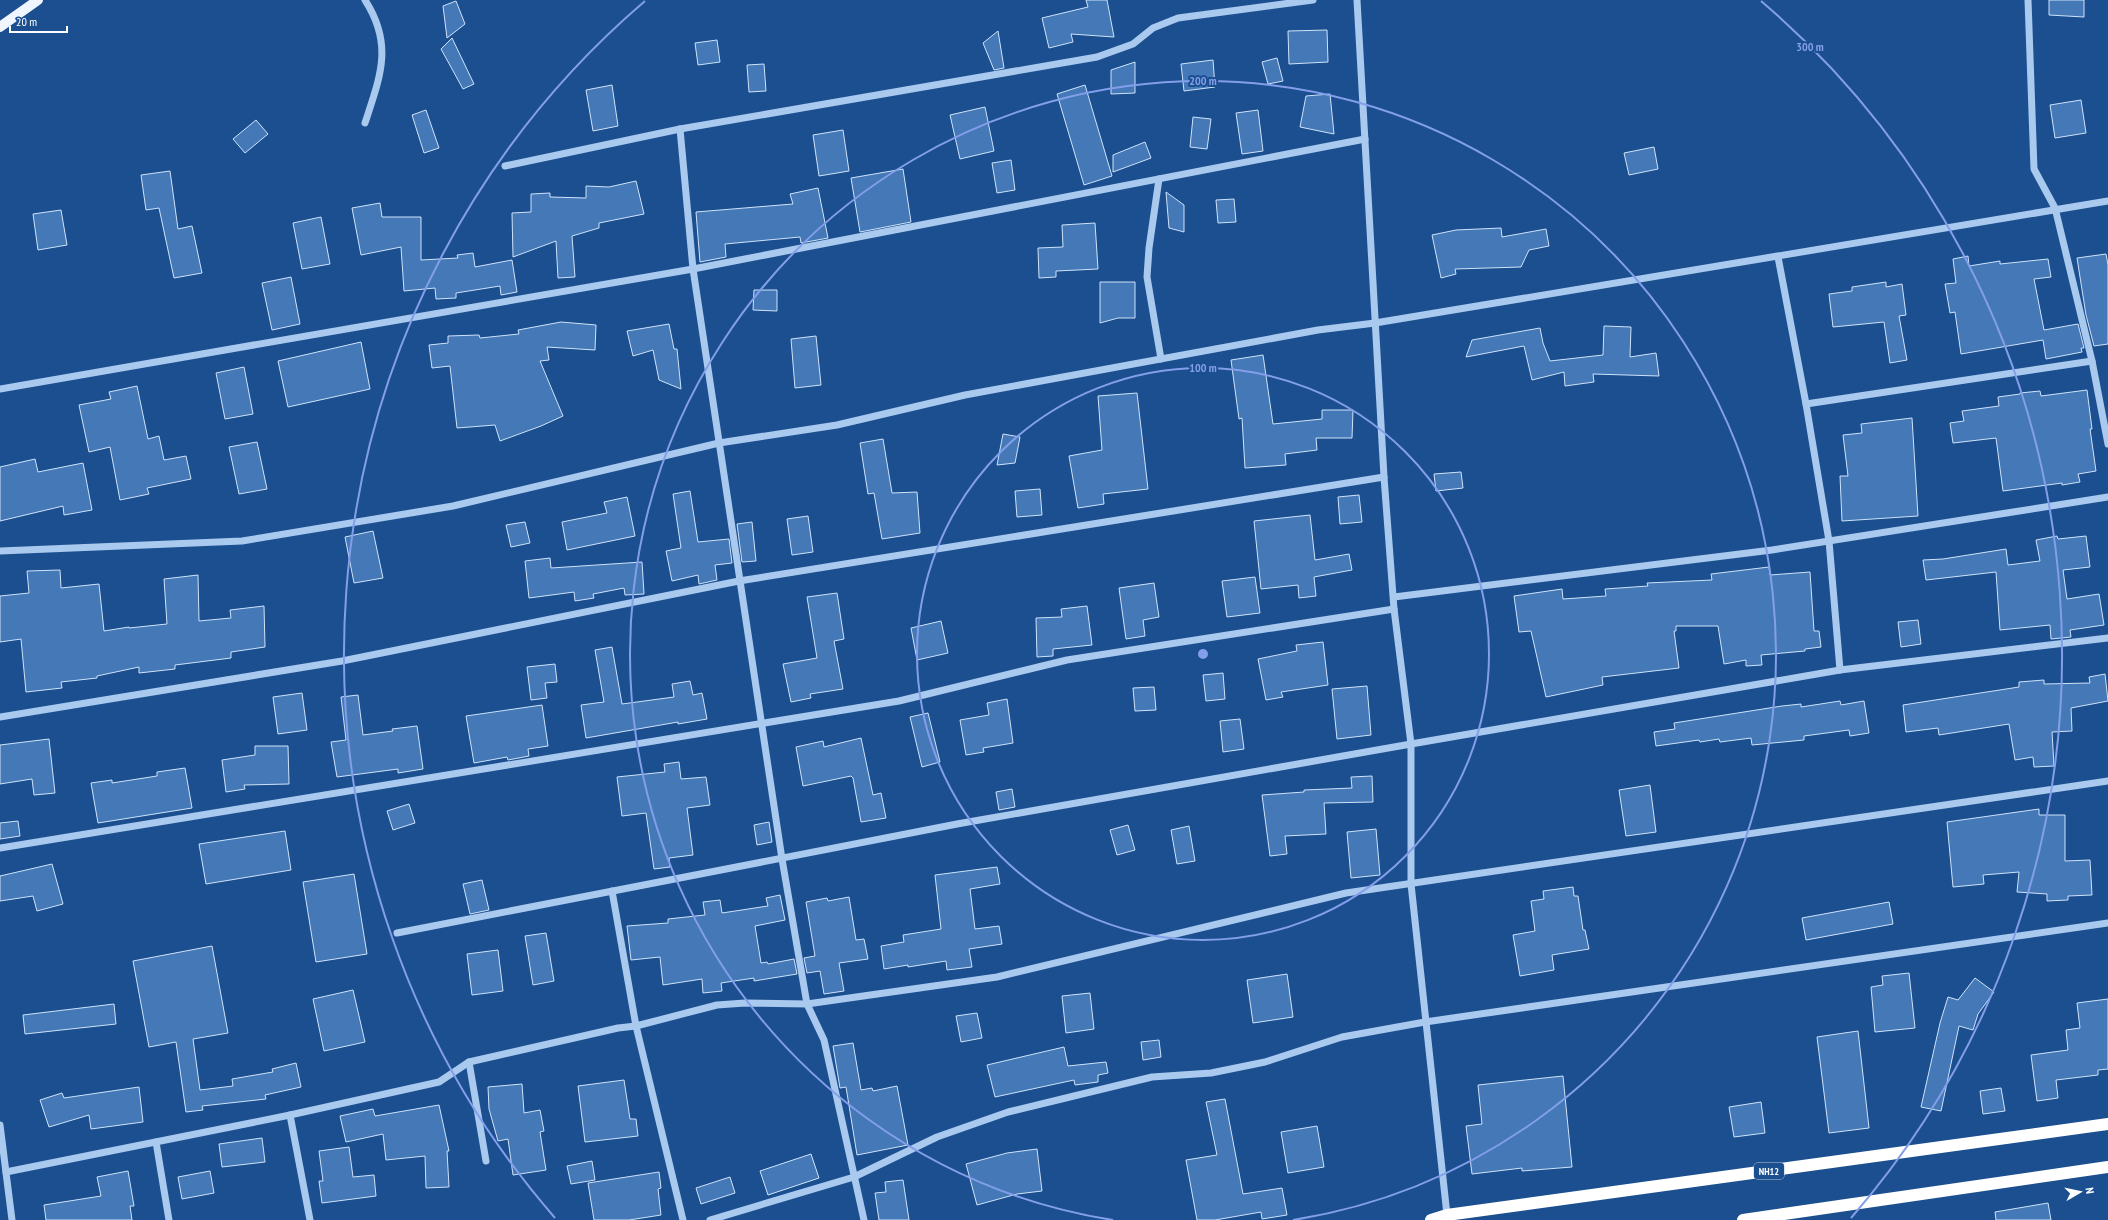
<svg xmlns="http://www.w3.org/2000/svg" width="2108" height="1220" font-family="'PT Sans Narrow',sans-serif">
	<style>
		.building { fill: #4478b7; stroke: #cfe3fa }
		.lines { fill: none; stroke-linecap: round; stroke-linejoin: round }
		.minor { stroke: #a9c9ee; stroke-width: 7 }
		.major { stroke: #f0f6ff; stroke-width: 10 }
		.highway { stroke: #fff; stroke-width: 12 }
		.ring { fill: none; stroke: #839eea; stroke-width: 2 }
		.labels { text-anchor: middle; stroke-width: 4; stroke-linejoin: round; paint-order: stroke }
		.shield { fill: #1b4f8f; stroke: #bbcadd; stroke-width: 1 }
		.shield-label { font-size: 10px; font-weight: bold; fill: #fff }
		.centre { fill: #839eea; stroke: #1b4f8f; stroke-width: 2 }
		.ring-label { font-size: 12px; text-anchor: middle; font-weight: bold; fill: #839eea; stroke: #1b4f8f; stroke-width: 4; stroke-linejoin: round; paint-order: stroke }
	</style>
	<rect width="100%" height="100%" fill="#1b4f8f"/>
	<g class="building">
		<polygon points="1086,0 1107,0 1114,37 1071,34 1073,42 1049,48 1042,18 1088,7"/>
		<polygon points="2049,0 2084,0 2084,17 2049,15"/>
		<polygon points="456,1 465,24 447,38 443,6"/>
		<polygon points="1327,30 1328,62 1289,64 1288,31"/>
		<polygon points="998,31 1004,68 994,70 983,43"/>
		<polygon points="452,38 474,84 463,89 441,49"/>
		<polygon points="717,40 720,62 698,65 695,43"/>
		<polygon points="1277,58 1283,81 1268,84 1262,62"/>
		<polygon points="1213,60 1215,87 1184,91 1181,64"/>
		<polygon points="1135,62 1135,93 1111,94 1111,70"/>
		<polygon points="764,64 766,91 749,92 747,65"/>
		<polygon points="612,85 618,126 593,131 586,90"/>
		<polygon points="1085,85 1112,176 1084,185 1057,94"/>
		<polygon points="1330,94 1334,134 1300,127 1306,96"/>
		<polygon points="2081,100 2086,133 2055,138 2050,105"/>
		<polygon points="985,107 994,151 960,159 950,115"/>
		<polygon points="426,110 439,148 424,153 412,115"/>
		<polygon points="1258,110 1263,151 1242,154 1236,113"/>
		<polygon points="1193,117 1211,119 1207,149 1190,147"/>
		<polygon points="256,120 268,134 245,153 233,139"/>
		<polygon points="843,130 849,171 819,176 813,135"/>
		<polygon points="1145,142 1151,158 1113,172 1113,155"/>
		<polygon points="1654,147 1658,169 1629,175 1624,153"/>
		<polygon points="1011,160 1015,190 997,193 992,163"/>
		<polygon points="903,169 911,222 860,232 851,178"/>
		<polygon points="170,171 178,229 192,226 202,273 174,278 159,208 146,210 141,175"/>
		<polygon points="636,181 644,214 599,223 599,228 572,236 575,277 558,278 556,241 513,257 512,213 531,212 531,194 550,193 550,197 586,198 586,186 609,187"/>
		<polygon points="818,188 828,238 801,243 800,237 725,244 726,257 700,262 696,212 793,204 790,194"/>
		<polygon points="1166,192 1184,205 1184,232 1169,228"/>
		<polygon points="1234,199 1236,222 1218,223 1216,200"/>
		<polygon points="380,203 382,217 421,217 421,260 458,258 457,255 473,253 475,267 512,260 517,292 501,295 500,286 456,293 456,298 436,299 435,288 404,291 401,247 361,255 352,208"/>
		<polygon points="61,210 67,245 38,250 33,214"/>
		<polygon points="321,217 330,264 302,269 293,223"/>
		<polygon points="1095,223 1098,269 1056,271 1056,277 1039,278 1038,248 1063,247 1062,225"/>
		<polygon points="1501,228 1502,237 1546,229 1549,246 1529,250 1521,267 1455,269 1456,274 1441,278 1432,235 1456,230"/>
		<polygon points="2106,254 2108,265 2108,344 2094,346 2086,315 2077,258"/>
		<polygon points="1968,256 1969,266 2000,261 2000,264 2048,259 2051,277 2034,279 2044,330 2078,324 2084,348 2081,348 2082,352 2046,359 2043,340 1961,354 1955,312 1950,313 1945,284 1956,283 1953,259"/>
		<polygon points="291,277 300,324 272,330 262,283"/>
		<polygon points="1100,282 1135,282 1135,318 1118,318 1100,323"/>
		<polygon points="1886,282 1886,287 1902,284 1906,315 1899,316 1907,360 1890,363 1884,322 1833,327 1829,294 1852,291 1852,287"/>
		<polygon points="754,290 777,290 777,311 753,310"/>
		<polygon points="561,322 596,325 595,350 547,347 549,360 540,361 563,416 541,426 500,441 495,425 457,428 450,366 432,368 429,345 448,343 448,336 479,335 480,338 519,334 518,330"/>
		<polygon points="669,324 674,349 677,349 681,389 659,380 653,350 633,356 627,331"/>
		<polygon points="1604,326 1631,327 1630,357 1656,353 1659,376 1593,374 1594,382 1565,386 1564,372 1532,380 1524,346 1466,357 1472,340 1540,328 1543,343 1550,361 1603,355"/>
		<polygon points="816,336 821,385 795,388 791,339"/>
		<polygon points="361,342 370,389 288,407 278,361"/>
		<polygon points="1263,355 1273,424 1322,419 1322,410 1353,410 1352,438 1316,438 1317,450 1285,454 1286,465 1245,468 1242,418 1239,419 1231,360"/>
		<polygon points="244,367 253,414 225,419 216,373"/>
		<polygon points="137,386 148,439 159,436 164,460 186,456 191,479 147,488 149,494 120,500 110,447 89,452 79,405 111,399 109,392"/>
		<polygon points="2087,390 2092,429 2090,429 2096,471 2078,474 2080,482 2062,485 2062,483 2003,491 1996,438 1953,443 1950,423 1964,421 1962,411 1999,406 1998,397 2020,394 2020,393 2040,391 2041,396"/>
		<polygon points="1137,393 1148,489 1103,494 1104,504 1078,508 1069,456 1102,450 1098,396"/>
		<polygon points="1912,418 1918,516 1842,521 1840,476 1848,476 1843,435 1862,433 1861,424"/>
		<polygon points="1003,434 1020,437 1015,463 997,465"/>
		<polygon points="883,439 892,493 917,492 920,533 882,539 874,493 868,494 860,443"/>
		<polygon points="257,442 267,489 239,494 229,447"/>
		<polygon points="35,459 38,472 83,463 92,510 64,515 63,506 0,521 0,467"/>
		<polygon points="1461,472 1463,488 1436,491 1434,474"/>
		<polygon points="1040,489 1042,515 1017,517 1015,491"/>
		<polygon points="690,491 698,542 729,539 732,563 715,565 717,580 699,584 698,575 672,581 666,551 681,548 673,494"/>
		<polygon points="1359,495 1362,522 1340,524 1338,497"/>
		<polygon points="627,497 635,536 567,550 562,522 607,513 604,502"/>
		<polygon points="1310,515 1315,560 1349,554 1352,570 1314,577 1316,596 1299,598 1298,585 1261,589 1254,521"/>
		<polygon points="808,516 813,552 792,555 787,519"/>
		<polygon points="525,522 530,543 511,547 506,525"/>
		<polygon points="752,522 756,561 742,562 737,524"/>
		<polygon points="373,531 383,578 354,583 345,537"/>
		<polygon points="2057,536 2058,539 2086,536 2090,567 2063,570 2067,599 2099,594 2104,625 2070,630 2071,637 2051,639 2050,625 2000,630 1996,572 1926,580 1923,560 1943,559 2006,549 2008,565 2040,561 2036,540"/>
		<polygon points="550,558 551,568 642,562 644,594 625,595 624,588 593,594 594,598 575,601 574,592 529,598 525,561"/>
		<polygon points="1769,567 1770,575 1810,572 1814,631 1819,631 1821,647 1805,649 1805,651 1761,655 1762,665 1746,666 1746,660 1724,664 1718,626 1676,626 1676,631 1674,631 1679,668 1602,677 1603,685 1546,697 1531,631 1519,632 1514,596 1562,589 1563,599 1606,596 1605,589 1648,586 1647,583 1712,580 1711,574"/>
		<polygon points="60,570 61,588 99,584 104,631 129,627 129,628 167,624 164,579 198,575 199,621 231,618 230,610 264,606 265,647 231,652 231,658 175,665 175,669 139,673 139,667 97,676 97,678 61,682 62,688 26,692 21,639 0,642 0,596 29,593 27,571"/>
		<polygon points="1255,577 1260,613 1227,617 1222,581"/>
		<polygon points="1154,583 1159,617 1143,620 1145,636 1126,639 1119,588"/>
		<polygon points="837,593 844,639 834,641 843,689 810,694 811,698 791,702 783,664 817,658 807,597"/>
		<polygon points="1087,606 1092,645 1053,649 1053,656 1037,657 1036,618 1062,617 1061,609"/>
		<polygon points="1918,620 1921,644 1901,647 1898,622"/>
		<polygon points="941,621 948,653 917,660 911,628"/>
		<polygon points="1323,642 1328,685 1281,692 1283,697 1266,700 1258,659 1297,651 1296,645"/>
		<polygon points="612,647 622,704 674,697 672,684 690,681 693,695 702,693 707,719 678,724 678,722 586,738 581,705 604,702 595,650"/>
		<polygon points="555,664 557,682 545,683 547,698 531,700 527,667"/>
		<polygon points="1223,673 1225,699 1206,701 1203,675"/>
		<polygon points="2105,674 2108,701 2071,708 2072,731 2052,732 2054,766 2034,767 2033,757 2015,760 2009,724 1939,735 1938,728 1906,732 1903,705 2019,687 2019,682 2044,680 2044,684 2090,683 2089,677"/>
		<polygon points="1367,686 1371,735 1337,739 1332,689"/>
		<polygon points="1154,687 1156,710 1135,711 1133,688"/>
		<polygon points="302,693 307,730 278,734 273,697"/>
		<polygon points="358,695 363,735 393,731 392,729 417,726 423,769 398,773 398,769 337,777 331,742 346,740 341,697"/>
		<polygon points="1007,699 1013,743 983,748 984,752 966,755 960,720 989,715 987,703"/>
		<polygon points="1840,701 1841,705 1864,701 1869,733 1850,736 1849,730 1804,736 1804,740 1752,745 1751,738 1720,742 1719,739 1700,742 1699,740 1656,746 1654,732 1675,729 1674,723 1782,706 1801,704 1801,707"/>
		<polygon points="542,705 548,746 528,749 529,756 508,760 507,757 474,763 466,716"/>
		<polygon points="928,713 940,762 922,767 910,717"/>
		<polygon points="1240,719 1244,749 1223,752 1220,721"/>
		<polygon points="861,738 873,795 881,793 886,818 861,822 853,778 851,776 803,786 796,747 823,741 824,747"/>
		<polygon points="49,739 55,793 34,795 32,779 0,784 0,745"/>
		<polygon points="255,746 288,746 289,784 244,785 245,789 226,792 222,760 255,755"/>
		<polygon points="679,762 681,779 706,777 710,805 687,808 693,855 669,858 670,867 654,869 646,813 622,816 617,777 665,772 664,764"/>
		<polygon points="185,768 192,808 98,823 91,783 112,780 112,783 157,776 157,772"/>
		<polygon points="1372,776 1373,802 1324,803 1326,834 1285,836 1287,854 1270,856 1262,795 1304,792 1304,790 1352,788 1351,777"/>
		<polygon points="1650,785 1656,832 1626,836 1619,790"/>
		<polygon points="1012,789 1015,807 999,810 996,792"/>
		<polygon points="409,804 415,823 393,830 387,811"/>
		<polygon points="2039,809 2039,815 2065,815 2065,861 2090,860 2092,895 2068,896 2068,900 2047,901 2047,894 2017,892 2019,872 1983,875 1984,884 1953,887 1947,822"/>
		<polygon points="18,821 20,836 0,839 0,823"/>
		<polygon points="769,822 772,842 757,845 754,825"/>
		<polygon points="1128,825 1135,850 1117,855 1110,830"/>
		<polygon points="1189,826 1195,861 1177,864 1171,830"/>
		<polygon points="1376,829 1380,875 1351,878 1347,832"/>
		<polygon points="285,831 291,870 206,884 199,844"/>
		<polygon points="52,864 63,904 37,911 33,896 0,901 0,876"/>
		<polygon points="997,867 1000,884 970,889 975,929 999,926 1002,944 969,949 972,967 947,970 946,961 908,967 908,965 884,969 881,946 904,942 903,935 941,929 935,875"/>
		<polygon points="354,874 367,954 316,962 303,882"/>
		<polygon points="482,880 489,910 470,914 463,884"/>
		<polygon points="1573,887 1574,896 1578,896 1583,930 1585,930 1589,949 1552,955 1554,970 1520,976 1513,935 1535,931 1531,901 1544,899 1543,891"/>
		<polygon points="780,895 785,920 755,926 761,963 767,962 768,964 794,959 797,974 754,981 754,978 721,983 722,991 703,993 702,979 663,985 660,957 631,960 627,926 668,923 668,919 705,915 703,902 720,900 722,913 768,906 766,898"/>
		<polygon points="849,897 856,940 864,939 868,959 839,963 844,991 824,994 820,971 807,973 804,958 815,956 806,902 827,898 828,901"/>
		<polygon points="1889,902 1893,924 1806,940 1802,918"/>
		<polygon points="546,933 554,981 533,985 525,936"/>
		<polygon points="212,946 228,1033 193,1039 200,1090 233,1086 232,1079 273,1072 272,1069 296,1063 301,1087 265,1095 266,1099 202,1106 203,1110 186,1112 176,1042 149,1047 133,961"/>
		<polygon points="498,950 503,991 472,995 467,954"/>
		<polygon points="1909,973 1915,1028 1875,1032 1871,987 1883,985 1882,976"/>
		<polygon points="1287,974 1293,1017 1253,1023 1247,980"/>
		<polygon points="1975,978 1994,992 1978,1014 1973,1030 1959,1026 1941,1111 1921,1107 1940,1023 1948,997 1958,1000"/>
		<polygon points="353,990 365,1042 324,1051 313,999"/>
		<polygon points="1090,993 1094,1029 1066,1033 1062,996"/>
		<polygon points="2108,999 2108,1069 2098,1070 2098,1075 2056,1080 2058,1098 2037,1101 2031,1055 2068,1050 2066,1030 2080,1028 2077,1003"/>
		<polygon points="114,1004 116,1024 25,1034 23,1015"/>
		<polygon points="977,1013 982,1038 961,1042 956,1016"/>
		<polygon points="1858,1031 1869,1128 1829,1133 1817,1037"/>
		<polygon points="1159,1040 1161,1057 1143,1060 1141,1042"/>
		<polygon points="853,1043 861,1090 872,1088 873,1091 897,1086 908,1145 857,1155 846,1087 840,1088 833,1046"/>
		<polygon points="1064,1047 1068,1066 1106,1062 1108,1073 1098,1075 1098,1082 1075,1085 1074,1080 995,1097 987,1065"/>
		<polygon points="1563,1076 1572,1167 1522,1171 1522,1168 1472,1174 1466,1126 1482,1124 1478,1085"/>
		<polygon points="624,1080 630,1119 636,1119 638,1136 585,1142 578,1086"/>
		<polygon points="522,1084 524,1113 540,1110 544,1131 540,1132 546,1170 513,1175 508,1139 498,1141 489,1109 488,1087"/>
		<polygon points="139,1087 143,1122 91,1129 89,1115 49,1127 40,1100 62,1093 64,1098"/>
		<polygon points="2001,1088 2005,1111 1983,1114 1980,1091"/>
		<polygon points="1225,1099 1243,1194 1282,1188 1287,1215 1262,1219 1261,1212 1215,1220 1197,1220 1186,1160 1217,1155 1206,1102"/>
		<polygon points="1761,1102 1765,1133 1734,1137 1729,1107"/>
		<polygon points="439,1105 449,1151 447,1151 449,1187 426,1188 425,1156 386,1160 383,1134 346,1142 340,1116 373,1109 375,1116"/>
		<polygon points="1317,1126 1324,1167 1288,1173 1281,1132"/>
		<polygon points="262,1138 265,1162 222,1167 219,1144"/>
		<polygon points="349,1147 353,1177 374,1175 376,1196 322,1203 319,1181 323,1181 319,1151"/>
		<polygon points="1037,1149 1042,1191 1017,1194 977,1205 966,1164 1007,1153"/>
		<polygon points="811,1154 819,1178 768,1195 760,1171"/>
		<polygon points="592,1161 595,1180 571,1184 567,1166"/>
		<polygon points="128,1171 134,1206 130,1206 132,1220 46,1220 44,1205 101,1196 97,1177"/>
		<polygon points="210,1171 214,1193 182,1199 178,1177"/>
		<polygon points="659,1172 661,1188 658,1189 661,1215 629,1220 594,1220 588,1183"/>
		<polygon points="730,1177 735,1193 701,1204 696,1188"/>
		<polygon points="903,1180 909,1220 879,1220 875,1193 886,1192 885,1182"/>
		<polygon points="2048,1203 2051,1220 1996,1220 1995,1212"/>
	</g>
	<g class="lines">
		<g class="minor">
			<path d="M365 0C394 45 380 77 365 123"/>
			<polyline points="1357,0 1384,477 1394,609 1411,744 1411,884 1447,1215"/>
			<polyline points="2028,0 2034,169 2055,208 2092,361 2108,444"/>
			<polyline points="680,129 693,269 782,859 807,1004 824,1040 864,1220"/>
			<polyline points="505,166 680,129 1097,57 1133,44 1153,28 1178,18 1313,0"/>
			<polyline points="1159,179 1149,248 1147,277 1161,359"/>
			<polyline points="1778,257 1806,404 2092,361"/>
			<polyline points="0,389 693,269 1365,139"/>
			<polyline points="1806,404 1829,541 1840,670"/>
			<polyline points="0,551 242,541 453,506 719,443 837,425 965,395 1318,330 1375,323 2108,201"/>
			<polyline points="1394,597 1772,550 2108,497"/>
			<polyline points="0,717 342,661 739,581 1384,477"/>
			<polyline points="0,848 899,701 1067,660 1394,609"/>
			<polyline points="612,891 636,1026 683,1220"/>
			<polyline points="397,933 957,824 1411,744 1840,670 2108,638"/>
			<polyline points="469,1062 486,1161"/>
			<polyline points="290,1115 310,1220"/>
			<polyline points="0,1125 12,1220"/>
			<polyline points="156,1142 169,1220"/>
			<polyline points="6,1172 290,1115 439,1082 469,1062 618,1028 636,1026 717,1005 745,1003 807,1004 997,977 1346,893 2108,781"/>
			<polyline points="710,1220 854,1177 937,1137 1008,1112 1152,1077 1211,1073 1265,1062 1342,1037 1425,1022 2108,923"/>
		</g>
		<polyline class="major" points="0,27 38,0"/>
		<g class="highway">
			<polyline points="1431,1220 1447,1215 2108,1124"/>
			<polyline points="1743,1220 2108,1167"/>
		</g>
	</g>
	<g class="ring">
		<circle cx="1203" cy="654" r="286"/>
		<path d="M1113 1220A573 573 0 1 1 1293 1220"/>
		<path d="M555 1218A859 859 0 0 1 645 1M1761 1A859 859 0 0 1 1851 1218"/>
	</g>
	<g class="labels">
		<rect class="shield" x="1754" y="1163" width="30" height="16" rx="3"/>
		<g class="shield-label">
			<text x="1769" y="1175">NH12</text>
		</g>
	</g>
	<circle cx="1203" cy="654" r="6" class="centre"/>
	<g class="ring-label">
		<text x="1810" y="51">300 m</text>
		<text x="1203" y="85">200 m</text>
		<text x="1203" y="372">100 m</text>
	</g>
	<g transform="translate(2080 1192) rotate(81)" stroke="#1b4f8f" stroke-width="3" paint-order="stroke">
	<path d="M0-3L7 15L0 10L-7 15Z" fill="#ffffff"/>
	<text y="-6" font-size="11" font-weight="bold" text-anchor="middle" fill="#ffffff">N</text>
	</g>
	<path d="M10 26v6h57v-6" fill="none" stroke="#ffffff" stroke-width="2"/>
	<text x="16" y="26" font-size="12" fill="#ffffff" stroke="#1b4f8f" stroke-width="3" paint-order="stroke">20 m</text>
</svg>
